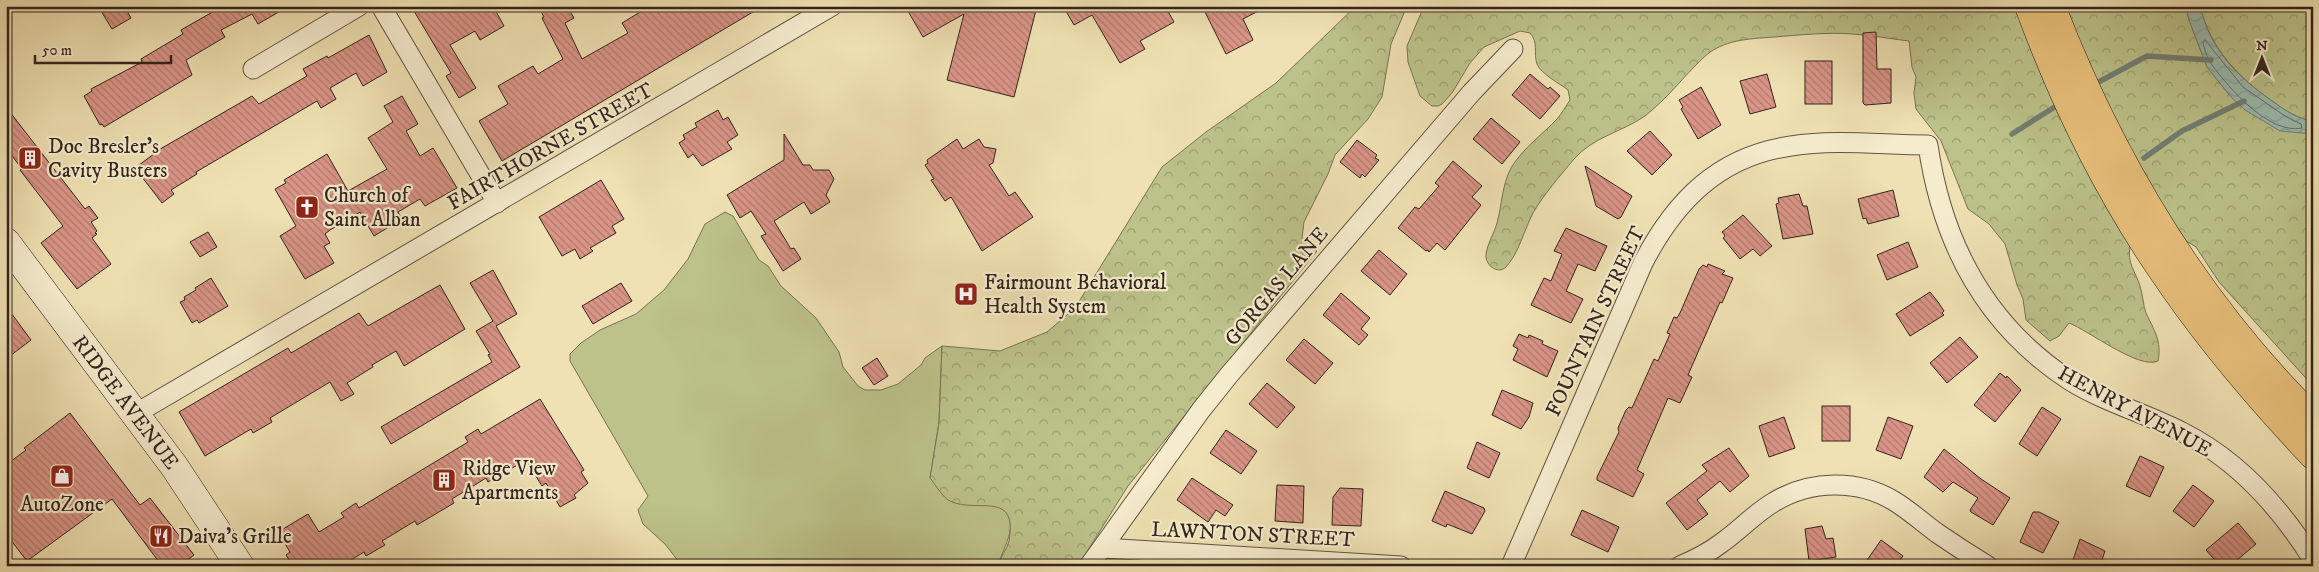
<svg xmlns="http://www.w3.org/2000/svg" width="2319" height="572" font-family="'IM FELL DW Pica',serif">
	<style>
		.green { fill: #bcc28a; stroke: #787353 }
		.forest { fill: url(#forest-crowns); stroke: #787353 }
		.water { fill: url(#water-waves); stroke: #717f75 }
		.lines { fill: none; stroke-linecap: round; stroke-linejoin: round }
		.shore { stroke: #667066; stroke-width: 1 }
		.stream { stroke: #717f75; stroke-width: 5.5 }
		.building { fill: url(#building-back-hatch); stroke: #33241c }
		.street-casing { stroke: #625342; stroke-width: 21 }
		.secondary-casing { stroke: #33241c; stroke-width: 29 }
		.primary-casing { stroke: #33241c; stroke-width: 29 }
		.street { stroke: #f5ecce; stroke-width: 19 }
		.secondary { stroke: #f5ecce; stroke-width: 28 }
		.primary { stroke: #e8c07a; stroke-width: 28 }
		.labels { text-anchor: middle; stroke-width: 4.5; stroke-linejoin: round; paint-order: stroke }
		.poi-label { font-size: 21px; fill: #33241c; stroke: #f5ecce; text-anchor: start }
		.street-label { font-size: 21px; fill: #33241c; stroke: #f5ecce }
	</style>
	<defs>
		<pattern id="forest-crowns" width="20" height="18" patternUnits="userSpaceOnUse" patternTransform="scale(1.25)"><rect width="20" height="18" fill="#bcc28a"/><path d="M2 6a3 3 0 1 1 6 0M12 15a3 3 0 1 1 6 0" fill="none" stroke="#999d70"/></pattern>
		<pattern id="water-waves" width="16" height="10" patternUnits="userSpaceOnUse" patternTransform="scale(1.25)"><rect width="16" height="10" fill="#9abcb1"/><path d="M0 5q4-4 8 0t8 0" fill="none" stroke="#85a198"/></pattern>
		<pattern id="building-back-hatch" width="6" height="6" patternUnits="userSpaceOnUse" patternTransform="scale(1.25)"><rect width="6" height="6" fill="#da9587"/><path d="M-1 5l2 2M0 0l6 6M5-1l2 2" fill="none" stroke="#b1796e"/></pattern>
	</defs>
	<rect width="100%" height="100%" fill="#efe1b3"/>
	<filter id="stains"><feTurbulence type="fractalNoise" baseFrequency=".004" numOctaves="4"/><feColorMatrix values="0 0 0 0 .2 0 0 0 0 .09 0 0 0 0 .02 0 0 0 .5 -.17"/></filter>
	<radialGradient id="worn" r=".72"><stop offset=".6" stop-color="#630" stop-opacity="0"/><stop offset="1" stop-color="#630" stop-opacity=".3"/></radialGradient>
	<path class="green" d="M725 212 733 216 759 260 768 266 781 286 816 318 839 352 843 367 858 386 865 390H881L898 384 921 365 925 358 942 346 939 423 930 478C943 486 955 498 969 504 976 508 988 502 995 505 1025 518 1003 546 998 566H682L665 544 643 524 638 510 648 496 570 361V354L581 343 600 330 636 314 664 290 688 259 705 224Z"/>
	<g class="forest">
		<path d="M1356 6H1407L1391 44 1382 97 1368 119 1335 155 1328 174 1304 222 1302 238 1317 251 1128 486 1078 566H998C1000 557 1007 550 1009 541 1018 489 977 514 950 501 943 498 935 484 930 478L939 423 942 346 1000 351 1047 332 1075 308 1162 167 1206 132 1276 83Z"/>
		<path d="M1424 6H2186L2189 20 2207 67 2231 97 2313 134V386L2219 282 2196 247 2172 232 2130 246C2127 264 2135 270 2140 286 2143 295 2143 305 2146 313 2154 330 2162 341 2158 361 2139 370 2088 330 2069 323L2059 336 2050 341 2026 320 2023 299 2017 285 2005 244 1989 224 1968 209 1941 141 1916 109 1914 93 1916 77 1912 67 1909 41C1891 39 1871 35 1853 34 1826 32 1800 35 1774 37 1749 39 1723 39 1703 58 1684 76 1667 99 1645 116 1622 132 1593 137 1574 159 1560 176 1544 194 1533 213 1524 230 1519 253 1506 267 1498 275 1485 265 1486 255 1487 244 1494 234 1497 223 1502 205 1502 185 1511 168 1523 148 1542 135 1557 119 1562 113 1566 106 1570 100L1568 90C1559 83 1541 74 1537 64 1533 52 1539 43 1530 33L1520 31 1484 47 1470 63 1452 93 1442 104 1438 106H1432L1420 96 1408 62 1407 46Z"/>
		<path d="M2200 6H2313V121C2297 119 2285 110 2272 101 2238 77 2210 48 2200 6Z"/>
	</g>
	<path class="water" d="M2186 6H2200C2210 50 2237 76 2272 101 2285 110 2297 119 2313 121V134L2280 131 2245 110 2231 97 2207 67 2189 20Z"/>
	<g class="lines">
		<path class="shore" d="M2205 40 2243 87 2285 116 2301 124 2302 128C2269 135 2229 88 2212 65 2207 59 2205 50 2203 43Z"/>
		<g class="stream">
			<polyline points="2093,85 2147,56 2211,60"/>
			<polyline points="2012,134 2061,103"/>
			<polyline points="2144,158 2182,131 2244,101"/>
		</g>
	</g>
	<g class="building">
		<polygon points="98,6 124,6 131,18 112,29"/>
		<polygon points="223,6 289,6 258,24 252,14 221,30 225,37 186,60 192,75 104,127 102,124 100,125 84,96 92,91 91,89 142,62 141,59 183,34 181,30"/>
		<polygon points="411,6 493,6 504,26 480,40 475,31 450,45 476,88 459,98 446,76 451,73"/>
		<polygon points="538,6 567,6 574,18 565,23 582,59 628,33 622,23 650,6 763,6 502,161 479,121 508,104 498,86 533,66 538,74 563,59 542,18 544,17"/>
		<polygon points="905,6 1037,6 1014,97 947,80 964,14 923,37"/>
		<polygon points="1063,6 1165,6 1174,22 1140,41 1145,49 1120,63 1092,15 1074,25"/>
		<polygon points="1202,6 1268,6 1243,19 1253,40 1226,54"/>
		<polygon points="1876,32 1877,69 1891,69 1891,103 1865,105 1863,103 1863,33"/>
		<polygon points="369,35 387,72 363,86 356,73 330,88 336,99 321,108 317,101 196,172 197,174 171,190 174,194 162,203 135,168 162,148 252,96 259,104 307,76 303,69 327,56 328,58"/>
		<rect x="1805" y="61" width="27" height="43"/>
		<polygon points="1530,74 1548,89 1550,87 1560,96 1540,119 1512,95"/>
		<polygon points="1767,74 1776,107 1750,114 1740,81"/>
		<polygon points="1701,87 1721,125 1698,139 1681,109 1683,107 1679,100"/>
		<polygon points="402,96 418,124 406,131 420,156 433,148 457,188 425,206 420,199 398,212 402,219 374,236 360,212 330,230 325,234 330,243 324,246 334,263 305,279 280,236 296,226 275,189 286,183 284,180 327,154 348,191 387,169 368,138 393,122 384,106"/>
		<polygon points="6,107 85,209 89,206 98,218 91,222 97,231 95,233 97,234 92,238 111,264 77,289 41,243 63,226 20,170 22,169 6,148"/>
		<polygon points="718,110 723,120 728,117 738,135 727,142 732,149 702,166 693,154 688,158 679,143 685,139 683,135 697,127 695,123"/>
		<polygon points="1491,118 1520,142 1502,164 1473,139"/>
		<polygon points="1650,131 1672,155 1652,175 1627,151"/>
		<polygon points="784,134 803,165 810,165 813,170 829,170 834,179 826,195 830,202 811,214 804,202 774,221 791,249 794,248 801,259 783,271 761,236 766,234 751,211 740,218 727,195 784,160"/>
		<polygon points="957,139 963,149 979,139 984,147 996,149 993,163 989,165 1009,196 1015,192 1033,217 982,251 953,200 951,197 945,201 931,180 934,179 925,165 928,163 927,160"/>
		<polygon points="1357,140 1377,155 1375,158 1379,160 1365,177 1362,174 1360,178 1340,162"/>
		<polygon points="1453,161 1482,186 1472,197 1481,205 1445,250 1437,243 1429,252 1428,250 1426,251 1398,228 1415,207 1419,209 1439,186 1435,183"/>
		<polygon points="1585,166 1632,196 1621,217 1618,219 1596,206"/>
		<polygon points="601,180 624,219 612,226 616,233 590,248 593,251 580,259 575,249 562,256 539,217"/>
		<polygon points="1893,190 1899,216 1868,224 1866,218 1863,219 1858,199"/>
		<polygon points="1799,194 1803,206 1807,206 1813,234 1783,239 1776,204 1779,203 1778,198"/>
		<polygon points="1743,215 1772,246 1760,256 1753,249 1740,259 1723,238 1725,236 1722,232"/>
		<polygon points="1566,228 1607,246 1595,271 1578,264 1566,291 1583,299 1571,323 1531,305 1544,278 1551,281 1562,254 1554,251"/>
		<polygon points="208,232 217,247 200,257 190,242"/>
		<polygon points="1908,242 1918,267 1887,280 1877,255"/>
		<polygon points="1379,250 1407,274 1390,295 1361,271"/>
		<polygon points="1708,264 1725,271 1722,274 1733,278 1722,303 1720,302 1688,375 1692,377 1680,403 1668,398 1653,433 1637,470 1644,474 1633,497 1597,480 1597,477 1619,432 1618,428 1626,410 1629,407 1632,408 1654,359 1658,361 1670,334 1667,333 1674,317 1677,318 1680,313 1699,269 1703,265 1707,267"/>
		<polygon points="493,270 517,314 496,326 520,367 391,444 381,427 492,362 488,355 490,354 476,331 493,321 470,283"/>
		<polygon points="211,278 228,306 199,323 197,320 192,323 180,302 185,300 184,297 196,290 195,288"/>
		<polygon points="621,283 632,301 593,324 582,306"/>
		<polygon points="440,285 465,329 404,366 396,351 372,365 373,367 347,383 354,394 341,401 330,382 270,418 272,422 253,433 251,429 205,456 179,412 288,348 291,353 359,313 368,326"/>
		<polygon points="1930,292 1938,302 1944,311 1942,313 1944,315 1910,336 1896,314"/>
		<polygon points="1341,293 1370,318 1361,329 1368,335 1359,345 1323,315"/>
		<polygon points="6,306 31,340 6,359"/>
		<polygon points="1519,334 1528,338 1529,335 1543,341 1542,344 1558,351 1547,377 1513,360 1518,349 1513,346"/>
		<polygon points="1960,337 1978,357 1947,383 1930,363"/>
		<polygon points="1304,339 1333,363 1315,384 1286,360"/>
		<polygon points="877,358 888,376 874,385 862,368"/>
		<polygon points="2000,373 2006,378 2007,376 2021,390 1995,422 1974,405"/>
		<polygon points="1267,383 1295,407 1277,428 1249,404"/>
		<polygon points="1502,390 1533,403 1529,417 1521,429 1492,415"/>
		<polygon points="540,399 584,470 581,472 588,483 574,495 576,498 560,507 546,483 542,486 526,460 488,482 486,478 452,499 454,503 417,525 415,521 382,541 385,545 366,556 364,552 341,566 293,566 286,555 290,552 278,532 308,514 319,532 344,517 341,513 356,503 359,508 468,442 465,437 478,429 481,434"/>
		<rect x="1822" y="406" width="28" height="35"/>
		<polygon points="2042,407 2061,419 2037,456 2019,444"/>
		<polygon points="70,413 140,505 150,498 194,555 180,566 162,566 112,499 27,561 6,534 6,465 26,450 24,448"/>
		<polygon points="1784,417 1795,448 1769,457 1759,426"/>
		<polygon points="1888,417 1913,426 1901,459 1876,450"/>
		<polygon points="1226,430 1257,451 1241,474 1210,453"/>
		<polygon points="1477,442 1500,453 1489,478 1467,468"/>
		<polygon points="1729,448 1749,476 1730,492 1720,481 1697,500 1708,514 1687,530 1666,503 1707,471 1702,465"/>
		<polygon points="1944,449 1981,479 2010,498 1993,525 1971,512 1970,510 1978,498 1953,482 1943,492 1924,477"/>
		<polygon points="2140,456 2164,467 2150,497 2126,486"/>
		<polygon points="1192,478 1233,505 1225,516 1216,510 1208,522 1177,500"/>
		<polygon points="1277,485 1304,486 1303,523 1275,521"/>
		<polygon points="2193,485 2214,501 2194,527 2173,511"/>
		<polygon points="1340,488 1363,489 1361,526 1332,525 1333,497"/>
		<polygon points="1445,491 1484,508 1485,511 1472,534 1447,524 1446,527 1432,521"/>
		<polygon points="1582,510 1619,527 1608,552 1571,535"/>
		<polygon points="2033,512 2039,512 2059,522 2043,553 2020,542"/>
		<polygon points="2238,523 2256,544 2230,566 2220,566 2206,550"/>
		<polygon points="1822,526 1826,539 1833,538 1836,557 1809,561 1805,529"/>
		<polygon points="2080,539 2105,551 2100,566 2071,566"/>
		<polygon points="1881,540 1903,556 1896,566 1863,566"/>
	</g>
	<g class="lines">
		<g class="street-casing">
			<g id="street">
				<polyline points="381,6 497,203"/>
				<polyline points="253,69 359,6"/>
				<polyline points="135,414 832,6"/>
				<polyline points="1103,548 1401,566"/>
				<polyline points="1089,566 1201,410 1229,375 1472,92 1513,49"/>
				<path d="M1511 566 1643 263C1675 201 1719 156 1791 146 1836 139 1883 145 1928 145 1942 242 1984 324 2069 380 2104 402 2145 413 2182 432 2238 460 2280 507 2313 560"/>
				<path d="M1680 566C1694 560 1708 553 1720 544 1739 531 1755 513 1774 502 1810 480 1858 479 1894 501 1909 510 1922 522 1937 533 1953 544 1970 555 1988 566"/>
			</g>
		</g>
		<g class="secondary-casing">
			<polyline id="secondary" points="6,242 174,466 240,566"/>
		</g>
		<g class="primary-casing">
			<g id="primary">
				<path d="M2029 6C2062 96 2104 184 2158 264 2203 332 2257 396 2313 455"/>
				<path d="M2051 6C2110 159 2196 303 2313 419"/>
			</g>
		</g>
		<use href="#street" class="street"/>
		<use href="#secondary" class="secondary"/>
		<use href="#primary" class="primary"/>
	</g>
	<defs>
		<g id="building-square" transform="scale(1.25)"><rect x="-9" y="-9" width="18" height="18" rx="4" fill="#8f2418" stroke="#f5ecce"/><path d="M-4-6H4V6H1V3H-1V6H-4ZM-2.5-4.3h1.7v1.8h-1.7ZM.8-4.3h1.7v1.8H.8ZM-2.5-1h1.7V.8h-1.7ZM.8-1h1.7V.8H.8Z" fill="#fff"/></g>
		<g id="church-square" transform="scale(1.25)"><rect x="-9" y="-9" width="18" height="18" rx="4" fill="#8f2418" stroke="#f5ecce"/><path d="M-1.2-6h2.4v3.5h3.3v2.4h-3.3V6h-2.4V-.1h-3.3v-2.4h3.3Z" fill="#fff"/></g>
		<g id="hospital-square" transform="scale(1.25)"><rect x="-9" y="-9" width="18" height="18" rx="4" fill="#8f2418" stroke="#f5ecce"/><path d="M-5-5h3v3.5h4V-5h3V5h-3V1.5h-4V5h-3Z" fill="#fff"/></g>
		<g id="shop-square" transform="scale(1.25)"><rect x="-9" y="-9" width="18" height="18" rx="4" fill="#8f2418" stroke="#f5ecce"/><path d="M-5-2.5h2.3a2.7 3.5 0 0 1 5.4 0H5L5.5 6h-11ZM-1.5-2.5h3a1.5 2.3 0 0 0-3 0Z" fill="#fff"/></g>
		<g id="restaurant-square" transform="scale(1.25)"><rect x="-9" y="-9" width="18" height="18" rx="4" fill="#8f2418" stroke="#f5ecce"/><path d="M-5-6h1v4h1v-4h1v4h1v-4h1v5L-1.5 .5V6h-2V.5L-5-1ZM5-6V6H3V1.5H1.5Q1.5-4 5-6Z" fill="#fff"/></g>
	</defs>
	<g fill-rule="evenodd">
		<use href="#building-square" x="30" y="158"/>
		<use href="#church-square" x="307" y="207"/>
		<use href="#hospital-square" x="966" y="294"/>
		<use href="#shop-square" x="62" y="476"/>
		<use href="#building-square" x="444" y="480"/>
		<use href="#restaurant-square" x="161" y="536"/>
	</g>
	<g class="labels">
		<g class="poi-label">
			<text x="48" y="153">Doc Bresler's<tspan x="48" dy="24">Cavity Busters</tspan></text>
			<text x="324" y="202">Church of<tspan x="324" dy="24">Saint Alban</tspan></text>
			<text x="984" y="289">Fairmount Behavioral<tspan x="984" dy="24">Health System</tspan></text>
			<text x="462" y="475">Ridge View<tspan x="462" dy="24">Apartments</tspan></text>
			<text x="62" y="511" text-anchor="middle">AutoZone</text>
			<text x="178" y="543">Daiva's Grille</text>
		</g>
		<g class="street-label">
			<text transform="translate(550 146) rotate(-30)" y="7">FAIRTHORNE STREET</text>
			<text transform="translate(1276 286) rotate(-50)" y="7">GORGAS LANE</text>
			<text transform="translate(1595 321) rotate(-65)" y="7">FOUNTAIN STREET</text>
			<text transform="translate(126 402) rotate(53)" y="7">RIDGE AVENUE</text>
			<text transform="translate(2135 411) rotate(28)" y="7">HENRY AVENUE</text>
			<text transform="translate(1253 534) rotate(3)" y="7">LAWNTON STREET</text>
		</g>
	</g>
	<rect width="2319" height="572" fill="none" stroke="#efe1b3" stroke-width="25"/>
	<rect x="8" y="8" width="2304" height="557" fill="none" stroke="#33241c" stroke-width="2.5"/>
	<rect x="12" y="12" width="2294" height="547" fill="none" stroke="#33241c"/>
	<g transform="translate(2262 58)" stroke="#f5ecce" stroke-width="4" paint-order="stroke">
	<path d="M0-4L9 19L0 12L-9 19Z" fill="#33241c"/>
	<text y="-8" font-size="14" font-weight="bold" text-anchor="middle" fill="#33241c">N</text>
	</g>
	<path d="M35 55v8h136v-8" fill="none" stroke="#33241c" stroke-width="2.5"/>
	<text x="42" y="55" font-size="15" fill="#33241c" stroke="#f5ecce" stroke-width="4" paint-order="stroke">50 m</text>
	<rect width="100%" height="100%" filter="url(#stains)"/>
	<rect width="100%" height="100%" fill="url(#worn)"/>
</svg>
